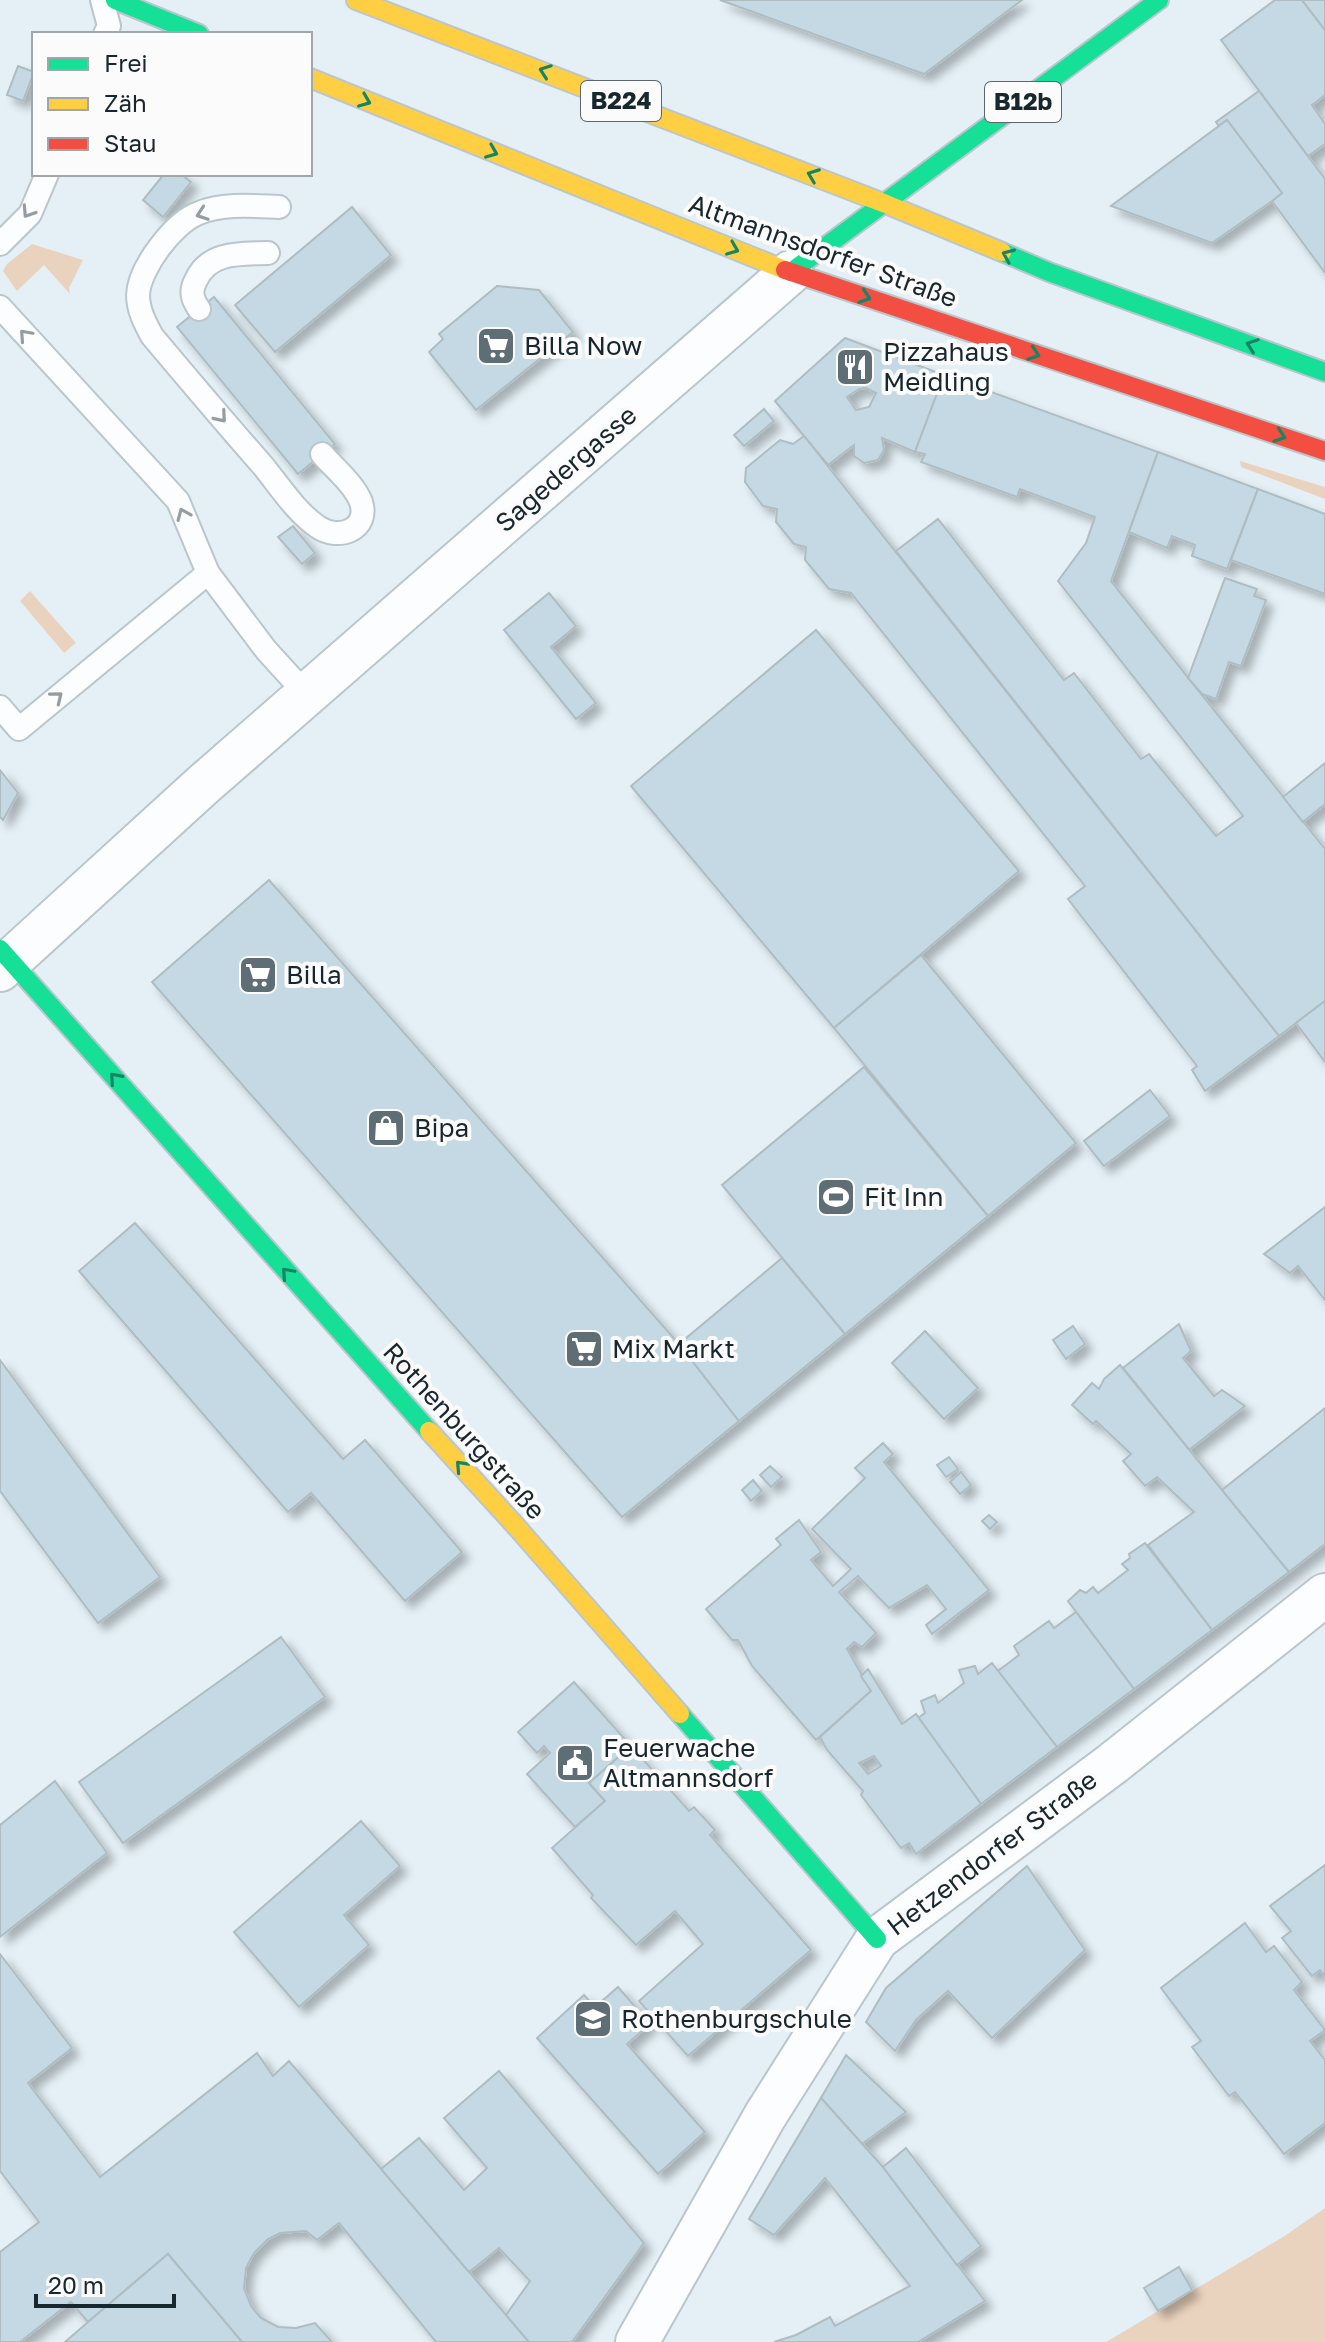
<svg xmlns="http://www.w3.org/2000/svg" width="1325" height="2342" font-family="'Golos Text',sans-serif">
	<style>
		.green { fill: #ead3be }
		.building { fill: #c4d9e3; stroke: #afbcc2; stroke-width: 2; fill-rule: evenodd; filter: url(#shadow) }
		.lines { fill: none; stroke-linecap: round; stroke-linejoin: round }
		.lane-casing { stroke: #bac6cc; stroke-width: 26 }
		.street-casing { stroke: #bac6cc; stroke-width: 46 }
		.fast-casing { stroke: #bac6cc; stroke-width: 22 }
		.slow-casing { stroke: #bac6cc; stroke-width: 22 }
		.jam-casing { stroke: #bac6cc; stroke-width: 22 }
		.lane { stroke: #fbfdfe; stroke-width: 22 }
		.street { stroke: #fbfdfe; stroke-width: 42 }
		.fast { stroke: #16e098; stroke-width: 18 }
		.slow { stroke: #ffcf43; stroke-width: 18 }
		.jam { stroke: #f24e42; stroke-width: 18 }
		.oneway { stroke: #178463 }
		.oneway2 { stroke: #959da0 }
		.labels { text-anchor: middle; stroke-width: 8; stroke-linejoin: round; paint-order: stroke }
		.shield { fill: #fbfbfb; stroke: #5c676c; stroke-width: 2 }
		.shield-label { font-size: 24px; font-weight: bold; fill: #18272e }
		.street-label { font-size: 26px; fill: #18272e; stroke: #fbfbfb }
		.poi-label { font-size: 26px; fill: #18272e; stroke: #fbfbfb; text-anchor: start }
	</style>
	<defs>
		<filter id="shadow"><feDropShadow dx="7" dy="7" stdDeviation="4" flood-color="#0004"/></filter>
	</defs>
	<rect width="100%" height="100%" fill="#e4f0f6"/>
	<g class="green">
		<polygon points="32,244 83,260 69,288 70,294 44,265 17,291 3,271 7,264"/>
		<polygon points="1240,461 1325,487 1325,499 1241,467"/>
		<polygon points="30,591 76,643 64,653 20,601"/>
		<polygon points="1325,2208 1325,2342 1106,2342 1283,2237"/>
	</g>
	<g class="building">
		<polygon points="720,0 1022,0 924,74"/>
		<polygon points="1275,0 1302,0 1325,30 1325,95 1312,105 1325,124 1325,144 1308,156 1221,40"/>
		<polygon points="1302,0 1325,0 1325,30"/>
		<polygon points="18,66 34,72 23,101 7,95"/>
		<polygon points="1259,91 1325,179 1325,273 1272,201 1282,193 1227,120 1219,126 1216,122"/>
		<polygon points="1227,120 1282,193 1272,201 1212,243 1111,206"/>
		<polygon points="164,174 181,174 191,182 163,217 143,200"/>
		<polygon points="352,207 391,255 275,352 235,305"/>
		<polygon points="497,286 539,290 573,332 476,410 429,352 443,339 439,334"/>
		<polygon points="214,297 335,444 298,474 177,327"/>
		<path d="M845 338 944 375 915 452 882 438 884 450 878 460 864 463 854 456V445L828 465 775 401ZM866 388 876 393 869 407 856 410 847 397 859 389Z"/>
		<polygon points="944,375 1158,452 1111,581 1325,849 1325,1001 1279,1036 896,551 938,519 1064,680 1074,673 1141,759 1149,754 1216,836 1243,816 1058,581 1086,543 1095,517 1020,489 1017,497 921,462 925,454 915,452"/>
		<polygon points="764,409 774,421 744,446 734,435"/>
		<polygon points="804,436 1279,1036 1205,1091 1192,1070 1197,1066 1068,899 1085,886 851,593 829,589 805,560 806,547 794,544 776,522 777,509 763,506 745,482 746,468 780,440 793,444"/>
		<polygon points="1158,452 1258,489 1227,569 1192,556 1195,545 1172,536 1167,548 1129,532"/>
		<polygon points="1258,489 1325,514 1325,594 1231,560"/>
		<polygon points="293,526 315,553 302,564 278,537"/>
		<polygon points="1225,578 1257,589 1254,596 1266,600 1241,666 1229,662 1216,699 1202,694 1188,678"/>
		<polygon points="549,593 576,626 551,647 596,703 576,719 504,630"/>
		<polygon points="816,630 1019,871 834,1028 631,786"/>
		<polygon points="1325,763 1325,804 1303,822 1283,797"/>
		<polygon points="0,770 18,793 3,820 0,817"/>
		<polygon points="269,880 679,1344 739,1421 622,1517 152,982"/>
		<polygon points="921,955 1076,1143 988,1216 834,1028"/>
		<polygon points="1325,1001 1325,1062 1296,1023"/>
		<polygon points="864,1067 988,1216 845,1334 722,1185"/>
		<polygon points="1150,1090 1170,1116 1104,1166 1084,1141"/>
		<polygon points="1325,1207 1325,1300 1298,1266 1290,1273 1264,1254"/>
		<polygon points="135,1223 343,1459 365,1440 462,1552 405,1601 311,1493 288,1512 79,1271"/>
		<polygon points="782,1258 845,1334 739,1421 679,1344"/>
		<polygon points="1179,1324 1191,1351 1183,1358 1214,1396 1222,1390 1245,1406 1189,1450 1123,1368"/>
		<polygon points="1073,1326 1085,1344 1066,1359 1053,1340"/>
		<polygon points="925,1331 978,1388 944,1419 892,1363"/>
		<polygon points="0,1360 160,1577 98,1623 0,1491"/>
		<polygon points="1120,1365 1289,1572 1212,1630 1148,1545 1194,1512 1157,1477 1145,1486 1123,1461 1131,1454 1096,1421 1093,1424 1072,1405 1092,1383 1099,1389 1104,1379"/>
		<polygon points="1325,1408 1325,1544 1289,1572 1222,1490"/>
		<polygon points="883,1443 893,1454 884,1462 989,1590 932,1634 926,1625 946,1609 927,1585 889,1608 858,1576 839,1592 876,1633 862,1647 854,1642 847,1649 871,1691 816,1740 752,1666 738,1640 732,1640 706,1609 781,1545 776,1539 799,1520 821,1552 811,1560 833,1586 851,1569 812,1529 865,1478 855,1468"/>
		<polygon points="949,1457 958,1469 946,1477 937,1465"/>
		<polygon points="770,1466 782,1477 771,1487 760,1475"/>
		<polygon points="961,1472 971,1485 960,1494 950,1482"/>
		<polygon points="753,1480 762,1491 751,1501 742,1490"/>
		<polygon points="989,1515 997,1522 990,1529 982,1521"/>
		<polygon points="1145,1543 1212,1630 1134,1689 1068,1601 1080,1590 1086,1593 1093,1587 1098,1593 1128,1570 1122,1564 1130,1558 1129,1554"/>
		<polygon points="1076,1612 1134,1689 1057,1747 998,1671 1019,1655 1014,1646 1049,1621 1054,1628"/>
		<polygon points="281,1637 325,1697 123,1843 79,1782"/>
		<polygon points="992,1663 1057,1747 981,1804 918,1718 925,1713 921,1701 935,1695 938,1703 964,1683 959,1670 975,1666 978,1674"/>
		<path d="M868 1669 902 1724 916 1714 981 1804 916 1854 909 1843 901 1848 861 1795 863 1791 827 1750 820 1737 871 1691 861 1676ZM874 1756 881 1766 868 1774 859 1763Z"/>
		<polygon points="574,1682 631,1746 589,1783 605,1801 575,1827 527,1774 550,1753 544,1746 537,1753 518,1732"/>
		<polygon points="631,1746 689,1811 694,1807 715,1830 710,1835 811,1950 688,2056 639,2001 703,1944 675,1911 636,1945 591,1898 593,1895 552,1848 605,1801 589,1783"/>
		<polygon points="55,1781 107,1853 0,1937 0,1825"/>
		<polygon points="361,1821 400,1866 344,1915 369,1945 299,2007 234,1932"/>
		<polygon points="1325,1865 1325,1976 1320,1970 1312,1976 1282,1938 1291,1931 1270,1906"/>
		<polygon points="1027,1866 1085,1950 992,2038 948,1991 916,2020 895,2051 866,2022 886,1988"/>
		<polygon points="1245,1923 1266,1952 1274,1946 1302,1982 1294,1990 1325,2030 1310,2041 1325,2060 1325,2123 1284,2154 1235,2092 1229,2096 1192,2047 1201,2041 1161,1988"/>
		<polygon points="0,1954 72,2048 28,2083 100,2177 257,2053 273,2076 289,2061 529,2342 436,2342 339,2223 317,2240 306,2231 280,2233 268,2239 254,2253 246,2268 244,2288 251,2306 261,2318 278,2327 296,2328 315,2323 332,2342 242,2342 168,2254 88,2322 71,2302 20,2342 0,2342 0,2252 39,2222 0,2171"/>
		<polygon points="618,1987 650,2024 627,2044 705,2132 658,2174 537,2038 584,1995 595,2007"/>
		<polygon points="846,2055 906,2112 862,2144 821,2098"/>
		<polygon points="499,2071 644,2243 572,2342 529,2342 506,2315 530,2281 499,2248 469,2272 381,2169 419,2138 464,2190 487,2168 444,2118"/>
		<polygon points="821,2098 883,2167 985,2301 918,2342 774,2342 796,2335 830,2317 835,2326 910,2286 825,2178 774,2235 749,2219"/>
		<polygon points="906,2148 981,2246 957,2265 883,2167"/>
		<polygon points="168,2254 242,2342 65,2342 88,2322"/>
		<polygon points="1179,2267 1192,2290 1158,2311 1144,2288"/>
	</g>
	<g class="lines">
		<g class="lane-casing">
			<g id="lane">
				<polyline points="102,0 109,26 105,34"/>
				<path d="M279 207C253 206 224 203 199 213 174 222 139 268 138 295 138 310 145 323 152 336 189 380 226 424 264 467 280 487 297 513 318 527 338 541 370 530 361 502 354 484 334 468 322 454"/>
				<polyline points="0,244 30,214 47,174"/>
				<polyline points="0,307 178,501 208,573 19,729 0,707"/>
				<path d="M199 309C192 299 190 291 196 280 209 251 241 254 268 253"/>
				<polyline points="208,573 266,650 307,695"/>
			</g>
		</g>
		<g class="street-casing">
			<g id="street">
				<polyline points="0,970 204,784 791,272"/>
				<polyline points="637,2342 765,2116 877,1939 1112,1764 1325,1595"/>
			</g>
		</g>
		<g class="fast-casing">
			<g id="fast">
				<polyline points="115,0 199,34"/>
				<polyline points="1002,252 1049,272 1325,372"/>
				<polyline points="791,272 1159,0"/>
				<polyline points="0,949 429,1431"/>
				<polyline points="680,1714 877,1939"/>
			</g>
		</g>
		<g class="slow-casing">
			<g id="slow">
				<polyline points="356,0 886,204 1002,252"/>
				<polyline points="310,78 785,270"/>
				<polyline points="429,1431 514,1524 680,1714"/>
			</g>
		</g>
		<g class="jam-casing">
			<polyline id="jam" points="785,270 1325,451"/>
		</g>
		<use href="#lane" class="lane"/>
		<use href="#street" class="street"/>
		<use href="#fast" class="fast"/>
		<use href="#slow" class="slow"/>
		<use href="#jam" class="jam"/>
	</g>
	<defs><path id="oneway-chevron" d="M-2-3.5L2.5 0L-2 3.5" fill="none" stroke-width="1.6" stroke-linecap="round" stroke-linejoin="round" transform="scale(2)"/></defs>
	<g class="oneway">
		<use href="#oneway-chevron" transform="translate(545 71) rotate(-160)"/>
		<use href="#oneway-chevron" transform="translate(365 101) rotate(22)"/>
		<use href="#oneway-chevron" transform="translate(492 152) rotate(22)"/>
		<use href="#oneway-chevron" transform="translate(813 175) rotate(-159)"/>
		<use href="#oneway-chevron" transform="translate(733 249) rotate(22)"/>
		<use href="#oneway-chevron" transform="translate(1008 255) rotate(-157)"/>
		<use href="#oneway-chevron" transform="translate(865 297) rotate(19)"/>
		<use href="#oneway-chevron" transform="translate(1252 345) rotate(-160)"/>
		<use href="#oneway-chevron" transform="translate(1034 354) rotate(19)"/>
		<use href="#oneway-chevron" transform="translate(1280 436) rotate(19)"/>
		<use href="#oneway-chevron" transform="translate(115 1078) rotate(-131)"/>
		<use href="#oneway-chevron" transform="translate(287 1273) rotate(-132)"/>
		<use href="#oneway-chevron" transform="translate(461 1466) rotate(-133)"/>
	</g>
	<g class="oneway2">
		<use href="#oneway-chevron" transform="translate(28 212) rotate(123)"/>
		<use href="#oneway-chevron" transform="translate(202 214) rotate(161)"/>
		<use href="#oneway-chevron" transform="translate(25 335) rotate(-132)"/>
		<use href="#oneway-chevron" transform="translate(221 417) rotate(50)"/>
		<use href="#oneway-chevron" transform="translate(183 514) rotate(-113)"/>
		<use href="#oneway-chevron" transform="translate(57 697) rotate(-39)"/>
	</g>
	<defs>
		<g id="supermarket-square" transform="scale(2)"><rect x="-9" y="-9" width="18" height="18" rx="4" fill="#5f6d74" stroke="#fbfbfb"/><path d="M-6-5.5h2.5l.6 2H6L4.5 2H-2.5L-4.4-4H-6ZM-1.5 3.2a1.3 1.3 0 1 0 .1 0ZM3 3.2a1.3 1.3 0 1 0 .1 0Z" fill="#fff"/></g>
		<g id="restaurant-square" transform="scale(2)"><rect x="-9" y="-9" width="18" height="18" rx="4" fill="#5f6d74" stroke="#fbfbfb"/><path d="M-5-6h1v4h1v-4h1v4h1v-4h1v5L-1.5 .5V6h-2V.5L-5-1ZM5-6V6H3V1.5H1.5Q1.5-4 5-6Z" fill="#fff"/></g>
		<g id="shop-square" transform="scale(2)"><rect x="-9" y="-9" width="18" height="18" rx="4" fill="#5f6d74" stroke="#fbfbfb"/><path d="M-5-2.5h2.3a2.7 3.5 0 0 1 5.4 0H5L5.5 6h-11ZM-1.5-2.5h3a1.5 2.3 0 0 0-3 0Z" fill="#fff"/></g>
		<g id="stadium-square" transform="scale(2)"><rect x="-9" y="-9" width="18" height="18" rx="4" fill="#5f6d74" stroke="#fbfbfb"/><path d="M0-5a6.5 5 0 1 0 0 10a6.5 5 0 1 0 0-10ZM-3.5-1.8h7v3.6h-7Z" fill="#fff"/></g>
		<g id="civic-square" transform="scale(2)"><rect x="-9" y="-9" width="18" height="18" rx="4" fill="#5f6d74" stroke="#fbfbfb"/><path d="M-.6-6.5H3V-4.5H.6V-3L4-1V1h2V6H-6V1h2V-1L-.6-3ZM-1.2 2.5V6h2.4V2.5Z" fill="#fff"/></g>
		<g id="school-square" transform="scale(2)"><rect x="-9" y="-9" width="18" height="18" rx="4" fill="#5f6d74" stroke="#fbfbfb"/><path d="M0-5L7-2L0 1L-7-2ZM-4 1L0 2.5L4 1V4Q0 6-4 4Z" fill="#fff"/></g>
	</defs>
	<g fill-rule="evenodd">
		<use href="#supermarket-square" x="496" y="346"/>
		<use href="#restaurant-square" x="855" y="367"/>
		<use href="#supermarket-square" x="258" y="975"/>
		<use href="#shop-square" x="386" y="1128"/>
		<use href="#stadium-square" x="836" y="1197"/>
		<use href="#supermarket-square" x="584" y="1349"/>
		<use href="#civic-square" x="575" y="1763"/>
		<use href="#school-square" x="593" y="2019"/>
	</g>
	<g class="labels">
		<g class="shield">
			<rect x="581" y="81" width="80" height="40" rx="6"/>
			<rect x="985" y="82" width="76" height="40" rx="6"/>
		</g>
		<g class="shield-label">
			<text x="621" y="109">B224</text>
			<text x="1023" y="110">B12b</text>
		</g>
		<g class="street-label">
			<text transform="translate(823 251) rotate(20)" y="9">Altmannsdorfer Straße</text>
			<text transform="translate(566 469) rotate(-41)" y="9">Sagedergasse</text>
			<text transform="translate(464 1431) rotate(48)" y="9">Rothenburgstraße</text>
			<text transform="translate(992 1853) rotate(-37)" y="9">Hetzendorfer Straße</text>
		</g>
		<g class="poi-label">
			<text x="524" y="355">Billa Now</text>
			<text x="883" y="361">Pizzahaus<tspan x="883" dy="30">Meidling</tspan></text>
			<text x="286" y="984">Billa</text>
			<text x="414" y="1137">Bipa</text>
			<text x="864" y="1206">Fit Inn</text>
			<text x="612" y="1358">Mix Markt</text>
			<text x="603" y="1757">Feuerwache<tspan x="603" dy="30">Altmannsdorf</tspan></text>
			<text x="621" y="2028">Rothenburgschule</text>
		</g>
	</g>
	<rect x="32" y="32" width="280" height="144" fill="#fbfbfb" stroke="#a0a6a9" stroke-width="2"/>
	<rect x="48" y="58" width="40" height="12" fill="#16e098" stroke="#a0a6a9" stroke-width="2"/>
	<text x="104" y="72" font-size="24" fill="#18272e">Frei</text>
	<rect x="48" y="98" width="40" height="12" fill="#ffcf43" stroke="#a0a6a9" stroke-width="2"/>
	<text x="104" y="112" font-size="24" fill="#18272e">Zäh</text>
	<rect x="48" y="138" width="40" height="12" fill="#f24e42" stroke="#a0a6a9" stroke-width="2"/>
	<text x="104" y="152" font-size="24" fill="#18272e">Stau</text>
	<path d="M36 2294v12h138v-12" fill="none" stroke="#18272e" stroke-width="4"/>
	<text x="48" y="2294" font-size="24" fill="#18272e" stroke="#fbfbfb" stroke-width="6" paint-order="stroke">20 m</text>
</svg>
